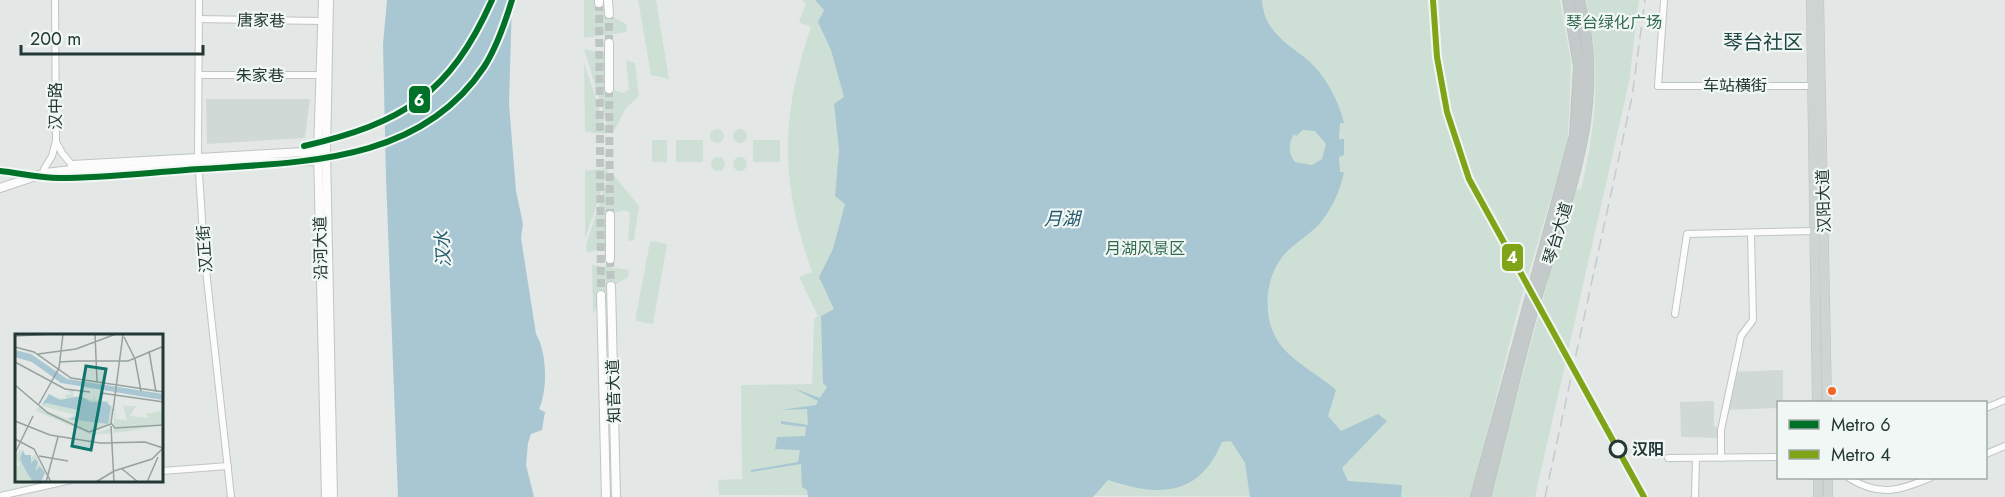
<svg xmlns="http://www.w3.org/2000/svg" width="2005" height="497" font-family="Jost,'Noto Sans SC',sans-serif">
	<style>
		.built { fill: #d1d9d6 }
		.green { fill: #cee0d5 }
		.water { fill: #a8c7d2; fill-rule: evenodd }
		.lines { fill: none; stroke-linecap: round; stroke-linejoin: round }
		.secondary-tunnel { stroke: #bdc5c3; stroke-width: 8; stroke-dasharray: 8 4; stroke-linecap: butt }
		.minor-casing { stroke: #c0c5c3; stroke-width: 8 }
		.secondary-casing { stroke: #bfc5c3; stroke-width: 10 }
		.primary-casing { stroke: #bcc4c2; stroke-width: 10 }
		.trunk-casing { stroke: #bcc4c2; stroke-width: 12 }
		.minor { stroke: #fbfcfb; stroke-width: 6 }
		.secondary { stroke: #fbfcfb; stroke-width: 8 }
		.primary { stroke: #ced4d2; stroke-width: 9 }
		.trunk { stroke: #c4cac9; stroke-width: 10 }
		.rail { stroke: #c7c9c9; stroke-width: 1.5; stroke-dasharray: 12 6; stroke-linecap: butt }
		.metro-1-casing { stroke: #f1f7f4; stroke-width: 10 }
		.metro-2-casing { stroke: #f1f7f4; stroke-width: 10 }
		.metro-1 { stroke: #007128; stroke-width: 6 }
		.metro-2 { stroke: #7fa418; stroke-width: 6 }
		.bus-dot { fill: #f26522; stroke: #f1f7f4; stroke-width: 2 }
		.stop-dot { fill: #f1f7f4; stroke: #233835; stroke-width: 3 }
		.labels { text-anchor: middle; stroke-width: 4.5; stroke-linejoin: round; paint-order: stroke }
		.street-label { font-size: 16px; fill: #233835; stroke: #f1f7f4 }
		.park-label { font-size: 16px; fill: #326a4f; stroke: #f1f7f4 }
		.stop-label { font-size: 16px; font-weight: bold; fill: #233835; stroke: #f1f7f4; text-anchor: start }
		.water-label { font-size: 18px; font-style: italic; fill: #24586d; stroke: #f1f7f4 }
		.quarter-label { font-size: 20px; fill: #224843; stroke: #f1f7f4 }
		.inset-road { fill: none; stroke: #96a29f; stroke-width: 1.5 }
		.view { fill: #0f766e; fill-opacity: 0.15; stroke: #0f766e; stroke-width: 3 }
		.inset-edge { fill: none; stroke: #233835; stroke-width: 3 }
		.line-badge { stroke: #f1f7f4; stroke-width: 2 }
		.badge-label { font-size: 16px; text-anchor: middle; font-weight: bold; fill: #fff }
	</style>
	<rect width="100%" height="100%" fill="#e3e8e6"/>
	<g class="built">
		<polygon points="206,99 310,99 305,138 207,144"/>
		<polygon points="1783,370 1783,402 1778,402 1778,408 1725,410 1733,372"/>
		<polygon points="1714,401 1714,426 1719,428 1720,438 1681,437 1680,402"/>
	</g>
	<g class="green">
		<polygon points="584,0 598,0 612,16 626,24 627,32 584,38"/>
		<polygon points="638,0 656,0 669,79 651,75"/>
		<path d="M802 0H1560L1571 62 1568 141 1520 302 1471 497 719 495 718 480 742 479 741 385 812 384 814 319 818 316 799 277 812 272C780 181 780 118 811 27L799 22 806 3Z"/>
		<path d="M1586 0H1639L1629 82 1535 497H1489L1573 188 1581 190C1597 120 1601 72 1586 0Z"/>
		<polygon points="584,49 605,54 608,88 623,93 629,90 626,60 635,63 639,96 626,108 615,129 609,130"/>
		<polygon points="584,63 606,129 606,134 585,132"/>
		<circle cx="717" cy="136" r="7"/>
		<circle cx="740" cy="136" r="7"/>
		<rect x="652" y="140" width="15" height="22"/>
		<rect x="676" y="140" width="27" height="22"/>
		<rect x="753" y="140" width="27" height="22"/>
		<circle cx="718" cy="164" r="7"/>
		<circle cx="740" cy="164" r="7"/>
		<polygon points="607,168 608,172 585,239 585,171"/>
		<polygon points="612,173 639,206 634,240 628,241 630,213 624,210 610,215 606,247 587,253 586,245 609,174"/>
		<polygon points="654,241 667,244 653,324 636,321 636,316 650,242"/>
		<polygon points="592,265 629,270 628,277 606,290 593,314"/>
	</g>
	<g class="water">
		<path d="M387 0H512L509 104 516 191 523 224 521 238 536 334C547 352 548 390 539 409L545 412 542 430 531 434 528 443 526 465 534 497H398L386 177 383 44Z"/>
		<path d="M815 0H1262C1264 32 1287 43 1309 61 1326 77 1339 101 1344 123H1340L1339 139H1344V155L1339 157 1340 172H1344C1340 191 1333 207 1321 222 1310 235 1294 243 1283 256 1263 280 1262 323 1282 347 1298 365 1319 375 1336 390L1328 416 1341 431 1378 414 1387 421 1342 468 1348 481 1402 485 1401 497H1250L1245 463 1231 441 1222 442C1199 497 1159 497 1108 480L1093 497H808L807 490 802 487 801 464 751 472V470L798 462 800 450 775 449 777 437 805 436 806 427 781 424V421L808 425 807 409 780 410 816 405 818 401 793 388 820 398 827 387 823 383 821 316 834 309 819 277 833 249 845 204 835 196 839 150 834 104 844 97 831 50 818 22 824 10ZM1303 130 1315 131 1326 144 1322 159 1312 165 1295 162C1288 153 1288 144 1294 134L1296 136Z"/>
	</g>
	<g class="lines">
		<g class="secondary-tunnel">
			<polyline points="599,3 601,295"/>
			<polyline points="609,43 609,14"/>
			<polyline points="609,89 610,215"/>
			<polyline points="610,259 611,286"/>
		</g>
		<g class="minor-casing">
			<g id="minor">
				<polyline points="199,0 198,157 204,252 231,497"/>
				<polyline points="1664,0 1658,86 1812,86"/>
				<polyline points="199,19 322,21"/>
				<polyline points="199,75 321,75"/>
				<polyline points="56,142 62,153 72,165"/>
				<polyline points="44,169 52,156 56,141 55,0"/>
				<polyline points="1675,314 1687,234 1815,231"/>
				<polyline points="1986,408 2005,400"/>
				<polyline points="1986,454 2005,446"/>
				<polyline points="1668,458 1778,457"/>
				<polyline points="1721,458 1721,430 1741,336 1753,320 1751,233"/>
				<polyline points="162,471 228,466"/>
				<path d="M1849 478C1880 497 1897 491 1930 478"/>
				<polyline points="0,496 71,480"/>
				<polyline points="1695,497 1696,458"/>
			</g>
		</g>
		<g class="secondary-casing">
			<g id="secondary">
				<polyline points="323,0 318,151 326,497"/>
				<polyline points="329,0 326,152 333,497"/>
				<polyline points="599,0 599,3"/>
				<polyline points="608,0 609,14"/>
				<polyline points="609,43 609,89"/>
				<polyline points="72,165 323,151"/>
				<polyline points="0,188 45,173 72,170 138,169 226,162 324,161"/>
				<polyline points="610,215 610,259"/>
				<polyline points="611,286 616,497"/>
				<polyline points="601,295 606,497"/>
			</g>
		</g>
		<g class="primary-casing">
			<g id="primary">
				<polyline points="1811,0 1817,402"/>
				<polyline points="1819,0 1827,402"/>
				<polyline points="1828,478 1828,497"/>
				<polyline points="1818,497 1818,478"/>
			</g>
		</g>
		<g class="trunk-casing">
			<g id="trunk">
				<polyline points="1476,497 1575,136 1579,66 1568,0"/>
				<path d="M1485 497C1502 431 1517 364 1536 298 1567 195 1607 109 1579 0"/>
			</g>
		</g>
		<use href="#minor" class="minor"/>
		<use href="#secondary" class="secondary"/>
		<use href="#primary" class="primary"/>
		<use href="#trunk" class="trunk"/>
		<polyline class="rail" points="1545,497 1632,97 1645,0"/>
		<g class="metro-1-casing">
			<g id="metro-1">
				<path d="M304 146C403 123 450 94 492 0"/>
				<path d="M0 171C19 173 40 178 59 178 106 178 153 172 200 169 303 162 420 163 484 67 497 47 505 23 512 0"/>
			</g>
		</g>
		<g class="metro-2-casing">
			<polyline id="metro-2" points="1433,0 1437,57 1447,112 1469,179 1644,497"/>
		</g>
		<use href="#metro-1" class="metro-1"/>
		<use href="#metro-2" class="metro-2"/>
	</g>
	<circle class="bus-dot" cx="1832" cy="391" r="5"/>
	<circle class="stop-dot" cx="1618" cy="449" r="8"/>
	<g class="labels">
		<g class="street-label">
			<text transform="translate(261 20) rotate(1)" y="6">唐家巷</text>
			<text x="260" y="81">朱家巷</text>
			<text x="1735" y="91">车站横街</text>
			<text transform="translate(55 106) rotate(-90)" y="6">汉中路</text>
			<text transform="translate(1823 201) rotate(-92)" y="6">汉阳大道</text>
			<text transform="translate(1557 233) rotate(-73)" y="6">琴台大道</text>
			<text transform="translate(320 248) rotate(-91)" y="6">沿河大道</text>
			<text transform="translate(204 249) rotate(-94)" y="6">汉正街</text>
			<text transform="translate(613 391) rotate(-92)" y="6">知音大道</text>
		</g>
		<g class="park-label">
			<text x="1614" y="28">琴台绿化广场</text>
			<text x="1145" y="254">月湖风景区</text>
		</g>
		<g class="stop-label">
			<text x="1632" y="455">汉阳</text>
		</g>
		<g class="water-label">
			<text x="1062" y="225">月湖</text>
			<text transform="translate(443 249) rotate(-93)" y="6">汉水</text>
		</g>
		<g class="quarter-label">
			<text x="1763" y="49">琴台社区</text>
		</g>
	</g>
	<g transform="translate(15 334)">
		<rect width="148" height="148" fill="#e3e8e6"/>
		<path d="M59 56 58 62 78 66 80 60V66L94 67V71L98 72 96 89 80 99 96 94 97 99 77 101 21 77 23 73 52 85 60 81 27 72 34 63 50 65 51 60 57 61 53 57ZM107 68 109 72H121L115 82 134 84 130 80 147 77 149 90 99 100 112 97 98 99 100 73 101 85 112 86ZM5 115 8 119 5 125 10 131 20 120 25 132 16 142 18 148H0V131L5 132 0 123Z" fill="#cee0d5"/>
		<path d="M0 16 16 20 52 45 148 60V66L46 49 17 28 0 23ZM34 60 45 66 66 62 76 68H91L96 73 93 90 53 85 64 82 63 76 31 69 27 71ZM8 116 10 121H16V129L20 125 23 128 20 137 25 132 30 139 26 148H18L11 137 5 125Z" fill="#a8c7d2"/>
		<path class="inset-road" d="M80 0 82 47M0 2 40 0M109 3 120 25 126 57M0 13 19 18 56 44 149 58M134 17 141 58M23 20 61 15 101 0M60 27H113L149 12M0 28 50 55 75 58M44 28 62 27M0 51 33 79 74 98 96 90M86 59 149 68M24 70 44 34 48 0M98 75 96 89 100 94 149 91M98 77 108 0M0 87 35 101 85 109 130 108 148 114M96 92 99 148M0 105 19 115 36 148M0 119 18 82M24 122 53 127M106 134 123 148M99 137 137 125 149 113M31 148 43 103M81 148 99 137M132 148 143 123"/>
		<path class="view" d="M71 32 91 35 76 116 57 112Z"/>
		<rect width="148" height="148" class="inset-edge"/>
	</g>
	<g class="line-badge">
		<rect x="408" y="85" width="23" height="29" rx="6" fill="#007128"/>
		<rect x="1501" y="243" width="23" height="29" rx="6" fill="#7fa418"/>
	</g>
	<g class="badge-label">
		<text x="419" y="106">6</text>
		<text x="1512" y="263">4</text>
	</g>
	<rect x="1777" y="401" width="210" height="78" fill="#f1f7f4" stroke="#9faba8" stroke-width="1.5"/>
	<rect x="1789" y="420" width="30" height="9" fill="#007128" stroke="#9faba8" stroke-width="1.5"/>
	<text x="1831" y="431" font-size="18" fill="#233835">Metro 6</text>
	<rect x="1789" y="450" width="30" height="9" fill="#7fa418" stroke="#9faba8" stroke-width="1.5"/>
	<text x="1831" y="461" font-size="18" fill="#233835">Metro 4</text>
	<path d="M21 45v9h182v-9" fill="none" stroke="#233835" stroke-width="3"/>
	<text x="30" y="45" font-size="18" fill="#233835" stroke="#f1f7f4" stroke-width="4.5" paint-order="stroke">200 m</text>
</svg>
